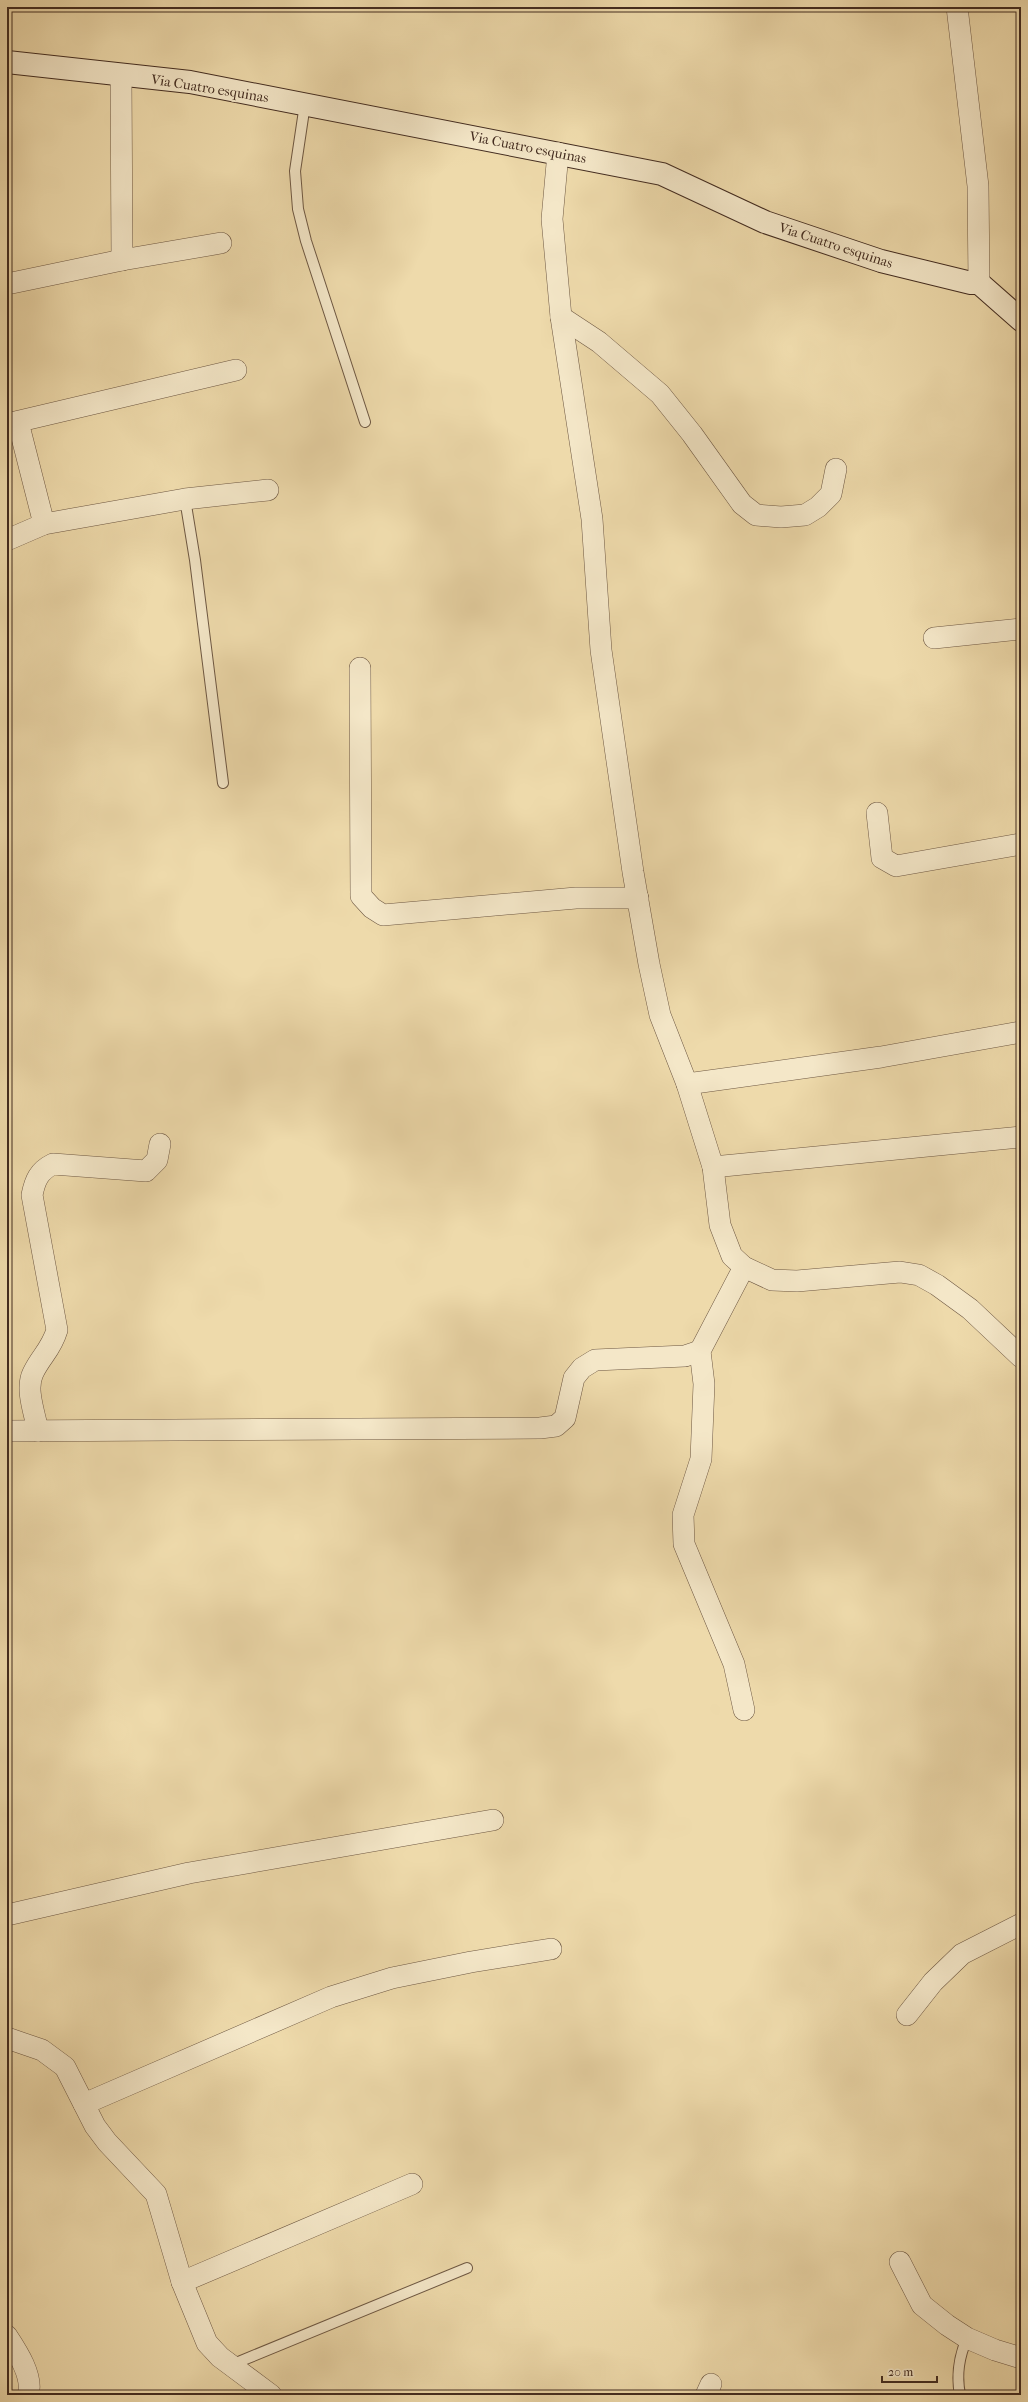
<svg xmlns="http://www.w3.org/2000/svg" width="1028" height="2402" font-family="'IM FELL French Canon',serif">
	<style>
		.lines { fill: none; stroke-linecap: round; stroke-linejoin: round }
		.lane-casing { stroke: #6e5843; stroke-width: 12 }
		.street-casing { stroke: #6e5843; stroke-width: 22 }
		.secondary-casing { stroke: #432c20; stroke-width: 24 }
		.lane { stroke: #f4e7c8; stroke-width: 10 }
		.street { stroke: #f4e7c8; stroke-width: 21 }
		.secondary { stroke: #f4e7c8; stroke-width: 22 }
		.labels { text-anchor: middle; stroke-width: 4; stroke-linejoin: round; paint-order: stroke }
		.street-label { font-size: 14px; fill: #432c20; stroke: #f4e7c8 }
	</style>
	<rect width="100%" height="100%" fill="#eedaab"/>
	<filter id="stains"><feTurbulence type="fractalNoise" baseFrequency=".005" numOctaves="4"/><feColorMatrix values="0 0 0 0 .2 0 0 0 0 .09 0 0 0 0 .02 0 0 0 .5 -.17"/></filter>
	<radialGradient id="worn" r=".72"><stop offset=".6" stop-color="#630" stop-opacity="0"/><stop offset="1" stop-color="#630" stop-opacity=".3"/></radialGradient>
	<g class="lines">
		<g class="lane-casing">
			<g id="lane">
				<polyline points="305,104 295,171 298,209 306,241 365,422"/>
				<polyline points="185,499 195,560 223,783"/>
				<polyline points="231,2365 467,2268"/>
				<path d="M960 2395C956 2374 959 2357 967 2338"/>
			</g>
		</g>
		<g class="street-casing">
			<g id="street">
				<polyline points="957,7 978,186 979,283"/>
				<polyline points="121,75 122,260"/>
				<polyline points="558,153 552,219 561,317 592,519 601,650 633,872 649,964 660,1015 687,1084 713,1167 720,1225 732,1256 744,1267 772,1280 797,1281 900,1272 919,1275 937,1285 970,1309 1021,1357"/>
				<polyline points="7,284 122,260 221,243"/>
				<polyline points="561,317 599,342 660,394 692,434 742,504 756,515 781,517 805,515 818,507 831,494 836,469"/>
				<polyline points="18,422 44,524"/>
				<polyline points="7,424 236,370"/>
				<polyline points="7,540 44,524 185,499 268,490"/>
				<polyline points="934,638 1021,629"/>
				<polyline points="360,668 361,896 372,908 383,915 576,898 638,898"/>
				<polyline points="877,813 882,858 896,866 1021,844"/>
				<polyline points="687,1084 881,1057 1021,1032"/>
				<polyline points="713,1167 1021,1137"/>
				<polyline points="744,1267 700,1351 704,1384 701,1459 683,1515 684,1544 734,1664 744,1710"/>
				<polyline points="7,1431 540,1428 556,1426 565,1418 574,1378 582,1368 595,1360 685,1356 700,1351"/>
				<path d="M38 1431C35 1414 25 1389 33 1373 41 1356 51 1350 57 1330L32 1195C35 1180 39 1171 53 1164L146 1171 157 1160 160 1144"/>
				<polyline points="7,1915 189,1873 493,1820"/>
				<polyline points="907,2015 933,1982 962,1954 1021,1924"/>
				<polyline points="7,2038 42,2050 65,2067 95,2126 107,2142 156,2194 182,2282 207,2343 220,2357 271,2395"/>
				<polyline points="84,2104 331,1997 392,1978 471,1962 551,1949"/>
				<polyline points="900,2262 922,2305 947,2325 967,2338 995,2350 1021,2358"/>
				<polyline points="182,2282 412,2184"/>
				<path d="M7 2336C17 2351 34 2377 28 2395"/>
				<polyline points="706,2395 711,2384"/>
			</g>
		</g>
		<g class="secondary-casing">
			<polyline id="secondary" points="7,62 190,82 662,174 765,222 881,261 971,283 979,283 1021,320"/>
		</g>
		<use href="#lane" class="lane"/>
		<use href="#street" class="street"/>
		<use href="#secondary" class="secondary"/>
	</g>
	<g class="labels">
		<g class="street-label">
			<text transform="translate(210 88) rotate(9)" y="5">Via Cuatro esquinas</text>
			<text transform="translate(528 147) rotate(11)" y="5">Via Cuatro esquinas</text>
			<text transform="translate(836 245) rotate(18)" y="5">Via Cuatro esquinas</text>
		</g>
	</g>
	<rect width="1028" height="2402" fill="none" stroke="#eedaab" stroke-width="24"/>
	<rect x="8" y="8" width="1012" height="2386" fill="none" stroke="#432c20" stroke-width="2"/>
	<rect x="12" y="12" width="1004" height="2378" fill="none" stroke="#432c20"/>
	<path d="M882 2376v6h55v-6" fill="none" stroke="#432c20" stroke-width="2"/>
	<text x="888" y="2376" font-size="12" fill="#432c20" stroke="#f4e7c8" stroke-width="3" paint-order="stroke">20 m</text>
	<rect width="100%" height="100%" filter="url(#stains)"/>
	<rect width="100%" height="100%" fill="url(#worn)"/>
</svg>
